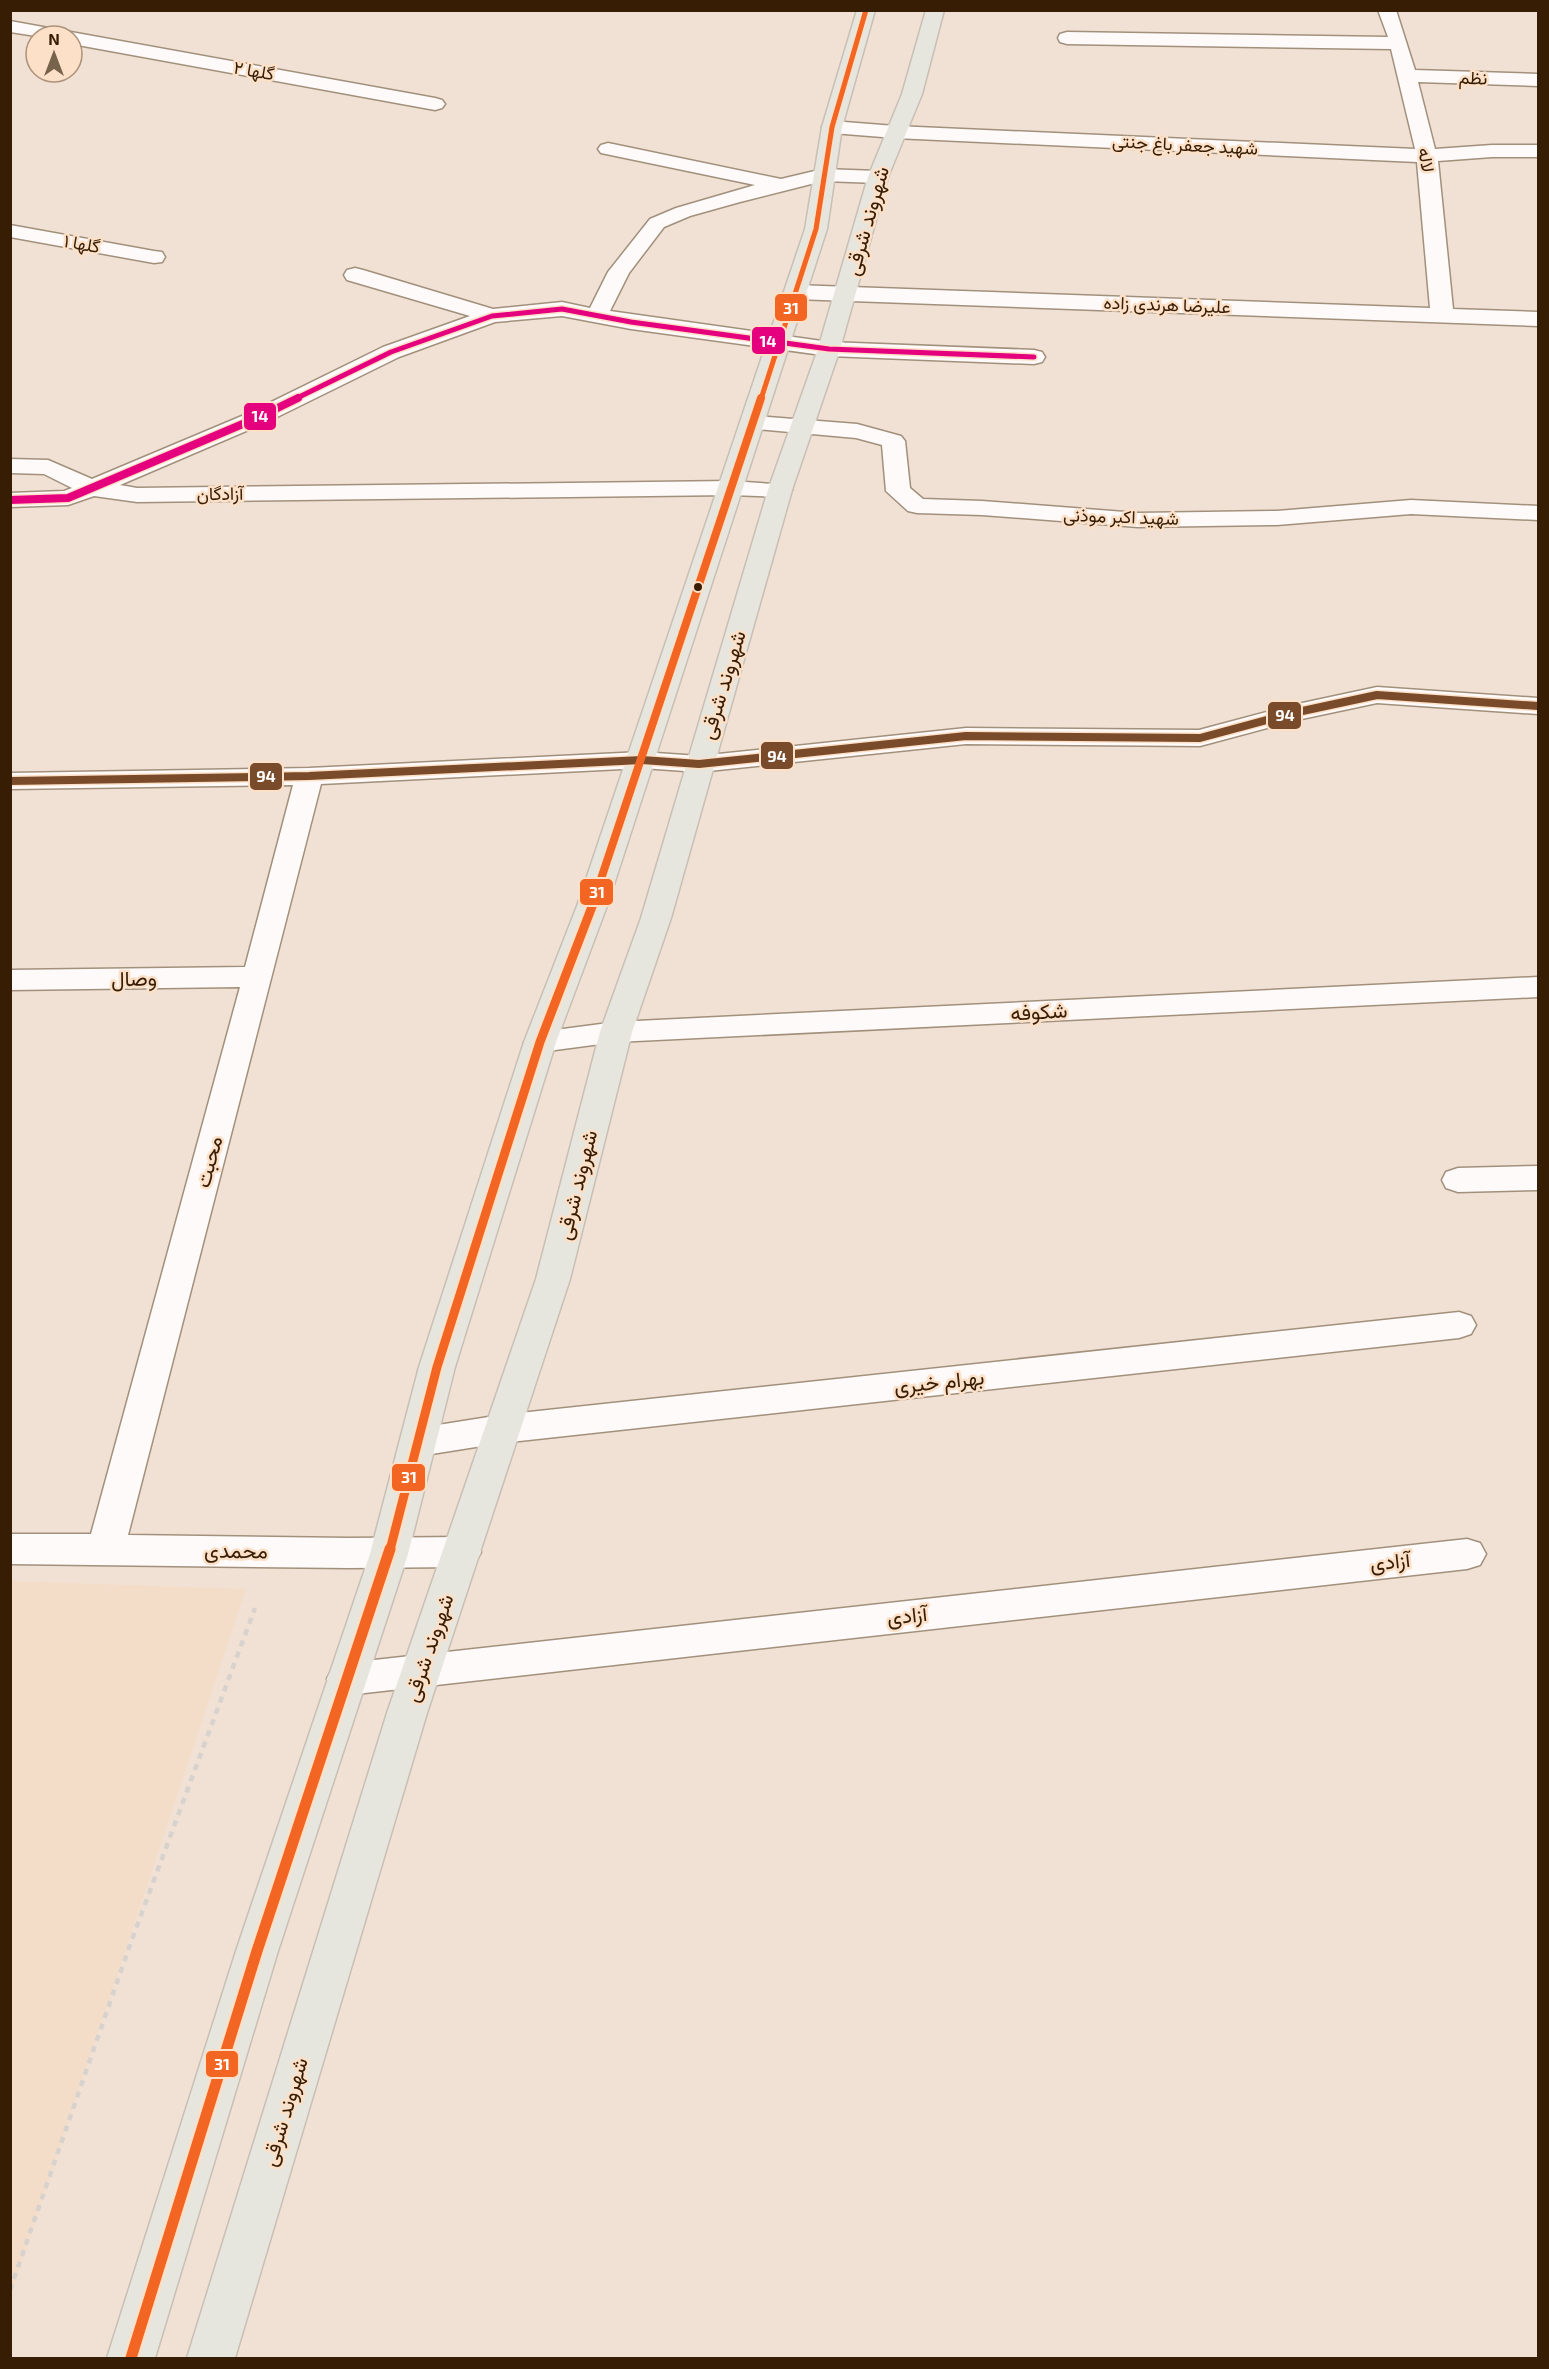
<svg xmlns="http://www.w3.org/2000/svg" width="1549" height="2369" font-family="'Exo 2',Vazirmatn,sans-serif">
	<style>
		.built { fill: #f4ddc8 }
		.lines { fill: none; stroke-linecap: round; stroke-linejoin: round }
		.minor-casing { stroke: #a2907c; stroke-width: 3 }
		.major-casing { stroke: #c9bfb4; stroke-width: 3 }
		.path { stroke: #d7d2cd; stroke-width: 4.5; stroke-dasharray: 6 6; stroke-linecap: butt }
		.minor { fill: #fdfaf9; fill-rule: evenodd }
		.major { fill: #e6e5de; fill-rule: evenodd }
		.bus-1-far1-casing { stroke: #fce0c8; stroke-width: 8 }
		.bus-1-casing { stroke: #fce0c8; stroke-width: 11 }
		.bus-2-casing { stroke: #fce0c8; stroke-width: 11 }
		.bus-3-far3-casing { stroke: #fce0c8; stroke-width: 8 }
		.bus-3-far2-casing { stroke: #fce0c8; stroke-width: 11 }
		.bus-3-far1-casing { stroke: #fce0c8; stroke-width: 14 }
		.bus-3-casing { stroke: #fce0c8; stroke-width: 16 }
		.bus-1-far1 { stroke: #e5007d; stroke-width: 5 }
		.bus-1 { stroke: #e5007d; stroke-width: 8 }
		.bus-2 { stroke: #7a4b2a; stroke-width: 8 }
		.bus-3-far3 { stroke: #f26522; stroke-width: 5 }
		.bus-3-far2 { stroke: #f26522; stroke-width: 8 }
		.bus-3-far1 { stroke: #f26522; stroke-width: 9 }
		.bus-3 { stroke: #f26522; stroke-width: 11 }
		.bus-dot { fill: #361d03; stroke: #fce0c8; stroke-width: 2 }
		.labels { text-anchor: middle; stroke-width: 5; stroke-linejoin: round; paint-order: stroke }
		.far-street-label { font-size: 18px; fill: #361d03; stroke: #fce0c8 }
		.street-label { font-size: 21px; fill: #361d03; stroke: #fce0c8 }
		.line-badge { stroke: #fce0c8; stroke-width: 2 }
		.badge-label { font-size: 16px; text-anchor: middle; font-weight: bold; fill: #fff }
	</style>
	<rect width="100%" height="100%" fill="#f0e1d4"/>
	<polygon class="built" points="11,1581 246,1589 11,2294 10,1581"/>
	<g class="lines">
		<g class="minor-casing">
			<g id="minor">
				<polygon points="1378,10 1396,10 1415,70 1538,74 1538,86 1418,82 1435,149 1492,145 1538,145 1538,157 1492,157 1438,161 1453,309 1538,312 1538,326 795,299 787,297 784,292 787,287 795,285 1430,308 1417,162 895,138 832,133 825,131 822,127 825,123 832,121 895,126 1415,149 1391,49 1067,44 1060,42 1058,38 1060,34 1067,32 1388,37"/>
				<polygon points="10,21 435,98 442,100 445,104 442,108 435,110 72,44 72,36 36,36 10,32"/>
				<polygon points="608,143 781,179 823,169 878,171 885,173 888,177 885,181 878,183 823,181 740,202 690,216 664,227 629,273 610,311 829,342 1034,350 1042,352 1045,357 1042,362 1034,364 829,356 631,329 562,316 495,322 399,357 265,423 120,485 137,488 731,481 789,485 792,490 789,495 780,497 731,495 137,502 94,496 68,505 10,507 10,493 64,491 72,488 44,474 10,473 10,459 48,460 92,479 249,413 383,347 470,316 347,280 344,275 347,270 355,268 363,270 493,309 562,302 590,308 608,272 650,219 676,208 755,185 601,153 598,149 601,145"/>
				<polygon points="10,225 154,251 162,252 165,257 162,262 154,263 10,237"/>
				<polygon points="754,416 857,424 901,436 905,441 910,488 923,499 982,501 1138,513 1277,511 1411,500 1538,506 1538,520 1411,514 1277,525 1138,527 982,515 917,513 908,511 886,491 882,445 856,438 746,428 742,423 746,418"/>
				<polygon points="1377,687 1538,698 1538,714 1377,703 1297,720 1200,746 966,744 699,772 642,768 321,784 128,1535 349,1538 462,1537 475,1541 481,1552 475,1563 462,1567 349,1568 10,1564 10,1534 91,1534 240,987 10,990 10,970 245,967 293,785 10,789 10,773 309,768 642,752 699,756 966,728 1199,730 1293,705"/>
				<polygon points="1538,977 1538,997 616,1042 540,1052 529,1049 524,1042 529,1035 540,1032 616,1022"/>
				<polygon points="1538,1166 1538,1190 1458,1192 1446,1188 1442,1180 1446,1172 1458,1168"/>
				<polygon points="1459,1312 1471,1316 1476,1325 1471,1334 1459,1338 501,1443 419,1456 406,1452 401,1442 406,1432 419,1428 501,1415"/>
				<polygon points="1467,1539 1480,1543 1486,1554 1480,1565 1467,1569 347,1695 333,1691 327,1679 333,1667 347,1663"/>
			</g>
		</g>
		<g class="major-casing">
			<g id="major">
				<polygon points="857,10 875,10 842,127 827,229 607,906 556,1042 455,1367 408,1554 278,1951 155,2358 107,2358 236,1951 370,1554 419,1367 524,1042 577,906 805,229 822,127"/>
				<polygon points="926,10 944,10 922,94 888,177 840,349 792,490 671,918 632,1032 570,1279 427,1713 235,2358 187,2358 387,1713 536,1279 600,1032 641,918 768,490 818,349 868,177 902,94"/>
			</g>
		</g>
		<polyline class="path" points="10,2290 131,1942 255,1608"/>
		<use href="#minor" class="minor"/>
		<use href="#major" class="major"/>
		<g class="bus-1-far1-casing">
			<polyline id="bus-1-far1" points="295,399 391,352 492,316 562,309 631,322 829,349 1034,357"/>
		</g>
		<g class="bus-1-casing">
			<polyline id="bus-1" points="10,500 68,498 257,418 298,398"/>
		</g>
		<g class="bus-2-casing">
			<polyline id="bus-2" points="10,781 309,776 642,760 699,764 966,736 1200,738 1293,713 1377,695 1538,706"/>
		</g>
		<g class="bus-3-far3-casing">
			<polyline id="bus-3-far3" points="761,399 816,229 832,127 866,10"/>
		</g>
		<g class="bus-3-far2-casing">
			<polyline id="bus-3-far2" points="592,906 761,398"/>
		</g>
		<g class="bus-3-far1-casing">
			<polyline id="bus-3-far1" points="390,1550 437,1367 540,1042 593,904"/>
		</g>
		<g class="bus-3-casing">
			<polyline id="bus-3" points="131,2358 257,1951 390,1549"/>
		</g>
		<use href="#bus-1-far1" class="bus-1-far1"/>
		<use href="#bus-1" class="bus-1"/>
		<use href="#bus-2" class="bus-2"/>
		<use href="#bus-3-far3" class="bus-3-far3"/>
		<use href="#bus-3-far2" class="bus-3-far2"/>
		<use href="#bus-3-far1" class="bus-3-far1"/>
		<use href="#bus-3" class="bus-3"/>
	</g>
	<circle class="bus-dot" cx="698" cy="587" r="5"/>
	<g class="labels">
		<g class="far-street-label">
			<text transform="translate(254 71) rotate(10)" y="6">گلها ۲</text>
			<text transform="translate(1473 78) rotate(2)" y="6">نظم</text>
			<text transform="translate(1185 145) rotate(3)" y="6">شهید جعفر باغ جنتی</text>
			<text transform="translate(1426 160) rotate(81)" y="6">لاله</text>
			<text transform="translate(82 244) rotate(10)" y="6">گلها ۱</text>
			<text transform="translate(1167 305) rotate(2)" y="6">علیرضا هرندی زاده</text>
			<text transform="translate(220 494) rotate(-1)" y="6">آزادگان</text>
			<text transform="translate(1121 517) rotate(2)" y="6">شهید اکبر موذنی</text>
		</g>
		<g class="street-label">
			<text transform="translate(867 221) rotate(-74)" y="7">شهروند شرقی</text>
			<text transform="translate(723 685) rotate(-73)" y="7">شهروند شرقی</text>
			<text transform="translate(134 979) rotate(-1)" y="7">وصال</text>
			<text transform="translate(1039 1012) rotate(-3)" y="7">شکوفه</text>
			<text transform="translate(209 1162) rotate(-75)" y="7">محبت</text>
			<text transform="translate(577 1185) rotate(-76)" y="7">شهروند شرقی</text>
			<text transform="translate(939 1382) rotate(-6)" y="7">بهرام خیری</text>
			<text transform="translate(236 1551) rotate(1)" y="7">محمدی</text>
			<text transform="translate(1390 1562) rotate(-6)" y="7">آزادی</text>
			<text transform="translate(907 1616) rotate(-6)" y="7">آزادی</text>
			<text transform="translate(429 1648) rotate(-71)" y="7">شهروند شرقی</text>
			<text transform="translate(285 2112) rotate(-73)" y="7">شهروند شرقی</text>
		</g>
	</g>
	<g class="line-badge">
		<rect x="774" y="293" width="34" height="29" rx="6" fill="#f26522"/>
		<rect x="751" y="326" width="35" height="29" rx="6" fill="#e5007d"/>
		<rect x="243" y="402" width="34" height="29" rx="6" fill="#e5007d"/>
		<rect x="1267" y="701" width="35" height="29" rx="6" fill="#7a4b2a"/>
		<rect x="760" y="741" width="34" height="29" rx="6" fill="#7a4b2a"/>
		<rect x="249" y="762" width="34" height="29" rx="6" fill="#7a4b2a"/>
		<rect x="579" y="878" width="35" height="28" rx="6" fill="#f26522"/>
		<rect x="391" y="1463" width="35" height="29" rx="6" fill="#f26522"/>
		<rect x="205" y="2050" width="34" height="28" rx="6" fill="#f26522"/>
	</g>
	<g class="badge-label">
		<text x="791" y="314">31</text>
		<text x="768" y="347">14</text>
		<text x="260" y="422">14</text>
		<text x="1285" y="721">94</text>
		<text x="777" y="762">94</text>
		<text x="266" y="782">94</text>
		<text x="597" y="898">31</text>
		<text x="409" y="1483">31</text>
		<text x="222" y="2070">31</text>
	</g>
	<rect width="1549" height="2369" fill="none" stroke="#361d03" stroke-width="24"/>
	<g transform="translate(54 54)"><circle r="28" fill="#fce0c8" stroke="#ad9279" stroke-width="1.5"/>
	<path d="M0-4.5L10 22L0 15L-10 22Z" fill="#77624c"/>
	<text y="-9" font-size="16" font-weight="bold" text-anchor="middle" fill="#361d03">N</text>
	</g>
</svg>
